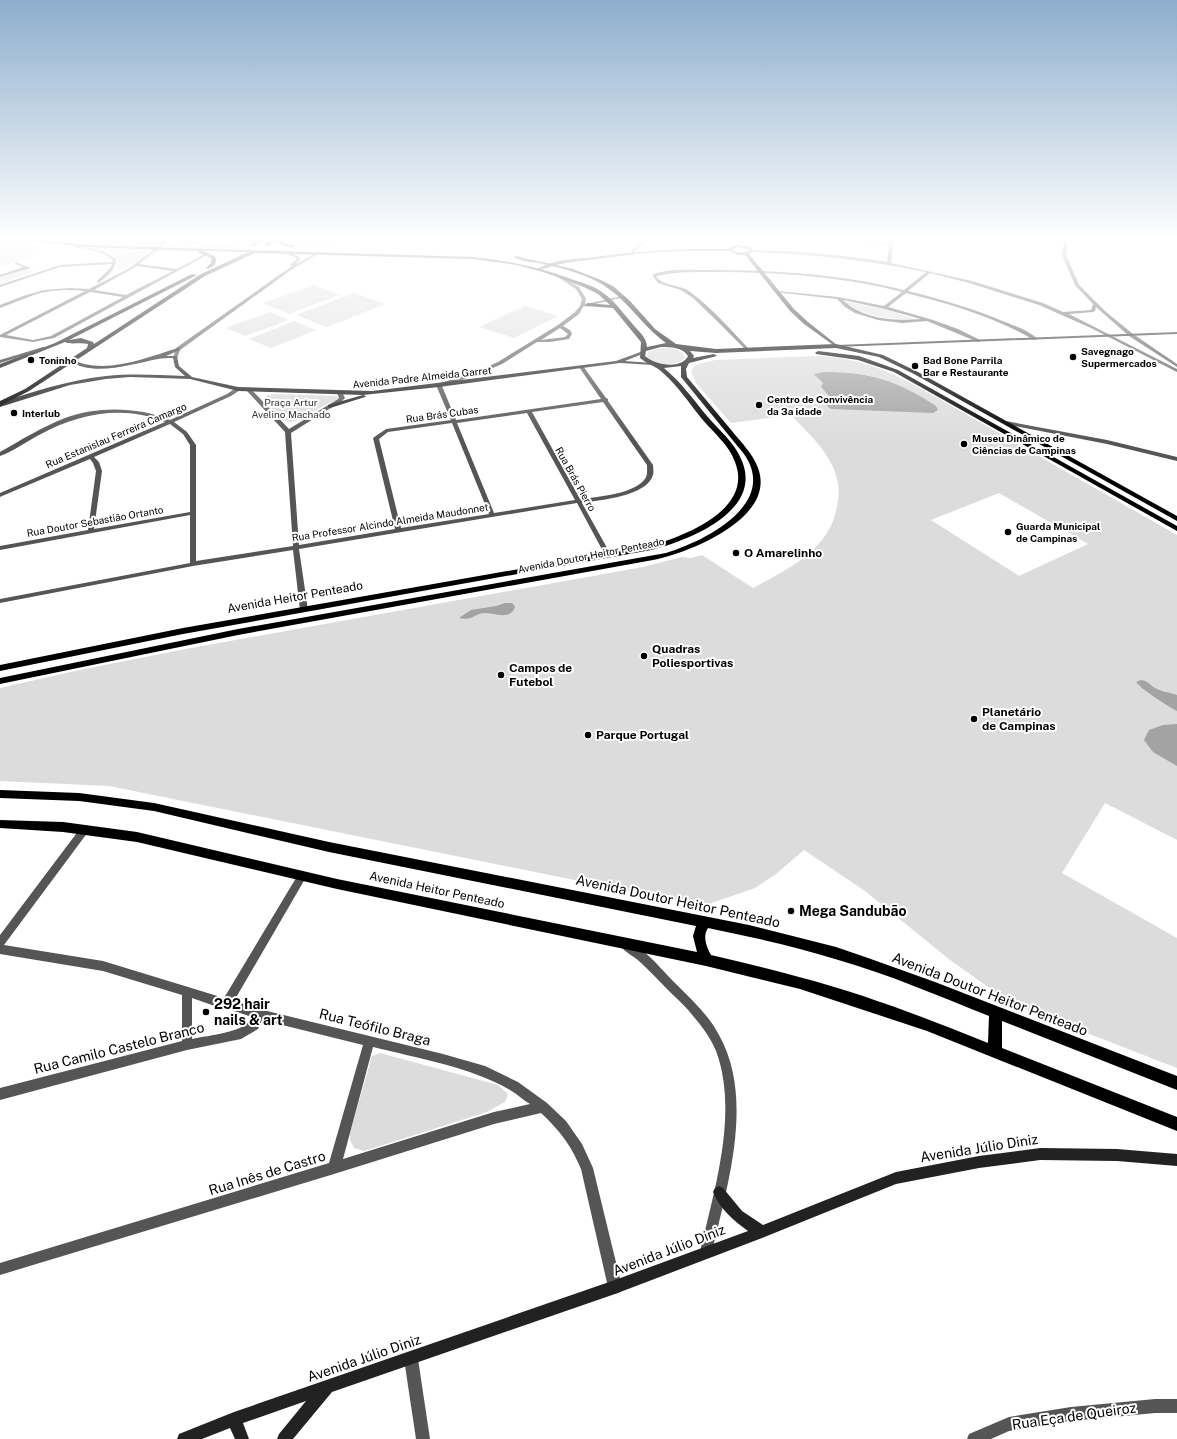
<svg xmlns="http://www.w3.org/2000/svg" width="1177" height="1439" font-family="'Public Sans',sans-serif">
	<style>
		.green { fill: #dcdcdc; fill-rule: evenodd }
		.water { fill: #a3a3a3 }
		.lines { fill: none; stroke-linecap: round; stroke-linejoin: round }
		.street { fill: #555; fill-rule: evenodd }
		.secondary { fill: #222; fill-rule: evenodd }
		.primary { fill: #000; fill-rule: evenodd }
		.highway { fill: #000; fill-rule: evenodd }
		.poi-dot { fill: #000; stroke: #fff; stroke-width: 1.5 }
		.labels { text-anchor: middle; stroke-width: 4; stroke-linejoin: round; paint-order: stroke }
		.far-poi-label { font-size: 10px; font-weight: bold; fill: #000; stroke: #fff; text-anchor: start }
		.far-street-label { font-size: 10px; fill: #000; stroke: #fff }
		.far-park-label { font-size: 10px; fill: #333; stroke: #fff }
		.poi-label { font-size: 12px; font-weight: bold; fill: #000; stroke: #fff; text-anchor: start }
		.street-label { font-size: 12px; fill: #000; stroke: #fff }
		.near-street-label { font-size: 14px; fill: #000; stroke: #fff }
		.near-poi-label { font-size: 14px; font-weight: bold; fill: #000; stroke: #fff; text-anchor: start }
	</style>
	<rect width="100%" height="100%" fill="#fff"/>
	<g class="green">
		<polygon points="0,240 42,246 27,253 35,255 0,267"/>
		<polygon points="70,240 156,240 160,242 158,245 149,247 62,243"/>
		<path d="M287 240H343C329 244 299 252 286 243Z"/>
		<polygon points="172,241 245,247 238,250 165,247 168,243"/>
		<polygon points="93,247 150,249 151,250 138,261 120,270 117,268 118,259 107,251"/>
		<polygon points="29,269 34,271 0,284 0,278"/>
		<polygon points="314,285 340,295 289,314 263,303"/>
		<polygon points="354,293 385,304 327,327 296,315"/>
		<path d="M846 302 881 308 915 319C892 319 865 318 846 302Z"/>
		<polygon points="525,306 558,316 514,338 479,327"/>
		<polygon points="270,312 289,320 245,336 226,328"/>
		<polygon points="294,321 316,330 271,348 249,339"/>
		<path d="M661 348C669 348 683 348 685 358 676 367 656 365 647 358L648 352Z"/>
		<path d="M813 356C858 357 888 370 927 392L1177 535V840L1105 803 1062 873 1177 938V1068L1012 1004 950 960 865 891 804 850 776 874 755 888 703 906 109 786 0 781V688L84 669 191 648 643 567 682 557 691 558 702 555 753 588C788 569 830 550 837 506 840 493 839 480 833 467 824 447 806 431 791 415L731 423 696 383 691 372 693 368 698 364 715 360ZM999 493 1088 544 1019 576 931 520Z"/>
		<polygon points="275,394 336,396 339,398 308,414 300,420 289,422 284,420 263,401 263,399 268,395"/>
		<polygon points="380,1053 498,1085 508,1094 505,1102 487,1112 364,1151 354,1148 350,1140 350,1133 372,1056"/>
	</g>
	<g class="water">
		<path d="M824 372C870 372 898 381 936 406L938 410 933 413 831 409 826 405 828 401 831 399 830 397 821 387 823 383 814 374Z"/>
		<path d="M505 603H512L515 606C512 621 494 613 484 613 473 614 473 621 459 618L471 610 496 606Z"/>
		<path d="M1141 680C1148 681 1149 684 1155 688 1162 692 1169 692 1177 695V711C1168 706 1142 690 1136 682Z"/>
		<polygon points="1177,724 1177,766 1153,752 1144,740 1149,730 1163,725"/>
	</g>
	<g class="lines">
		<g class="street">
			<path d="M164 240H168L159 249 139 264 177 269 206 253 209 254 54 338 33 342 0 337V335L85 291C65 289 45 290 26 298 17 301 9 305 0 308V305L23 296 44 290 70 288 89 289 128 269 157 247ZM137 266 173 271 126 295 94 290ZM90 292 123 297 51 336 33 340 6 335Z"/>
			<polygon points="644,240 649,240 634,252 632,252 632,250"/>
			<path d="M859 240 890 243V240H894L891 263 972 281 1043 303 1063 312 1091 310 1093 304 1075 285 1062 255 1064 240H1068L1066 255 1079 285 1106 312 1133 334 1177 364V367L1129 336 1096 307 1095 311 1093 312 1069 314 1177 369V372L1091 328 1039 305 969 283 930 273 908 291C941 299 974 309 1005 322 1016 326 1029 331 1038 339L1034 340C995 317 950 304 906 293L888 307 933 320 958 329 982 341 978 342 927 321 902 323 878 320 855 313 845 307 837 299 775 292 777 291 838 297 884 306 902 292C843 277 781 272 720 272 699 272 677 271 656 276 663 287 679 284 689 291 711 307 730 329 749 349V351H747L716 320 693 298 681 290 658 283 652 275C666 268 693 270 709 270 775 270 840 274 904 290L926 272C868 260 811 254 752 252L750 251 752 250C798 251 842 255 887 262L889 245ZM843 300 881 308 921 319C894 321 864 320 843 300Z"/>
			<path d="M75 245 103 251 116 259C117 268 106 278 98 283L97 281 111 267 112 264 60 267 0 287V285L60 265 112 262 113 260C101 251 88 249 74 247Z"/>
			<polygon points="284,251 299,256 300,260 295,265 317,252 320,253 291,270 180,350 177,358 173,358 176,348 292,266 290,265 296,260 296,258 284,253"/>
			<polygon points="15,262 31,268 0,277 0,275 23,267 15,264"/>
			<path d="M560 276 579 287 586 299 585 304 623 296 625 297 583 307 579 314 563 326 570 330 572 334 569 339 550 342H537L502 364 477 375 442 386 456 420 601 399 579 367 583 366 606 398 608 399V401L653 465C653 468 654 472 653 475 647 496 601 500 582 503L611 555 610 556 608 557 605 555 577 503 299 549 308 610 304 612 300 610 293 550 193 566 0 603V599L190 563V515L0 550V546L88 530 96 471 93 463 90 459 2 496 0 497V493L165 422C124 405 80 413 41 434 27 441 14 451 0 456V452C21 440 42 427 65 418 98 406 138 407 170 420L227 394 236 388H240V390L231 396 174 422 187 432 196 445V561L293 546 285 432 247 391V389H251L289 429 338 399 339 398 337 393 342 392 345 398 342 401 291 433 299 545 395 529 373 438 386 429 451 420 436 385 437 384 473 373 498 362 558 325 575 312 580 306 582 299 576 289 559 278ZM560 328 568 334 565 337 541 340ZM603 402 647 465C647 471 648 476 644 480 633 494 597 497 580 499L532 412ZM527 413 575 500 494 513 457 423ZM452 423 489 514 401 528 379 439 388 432ZM170 424 183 434 190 445V512L94 529 102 471 99 462 94 457Z"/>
			<polygon points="1006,421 1107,440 1177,457 1177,461 1107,444 1004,424 1004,422"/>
			<path d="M85 825 88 826 89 829 88 832 4 945 103 961 224 998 299 873 302 872 305 873 307 876 305 879 234 1001 259 1009 443 1054 485 1066 518 1082 547 1103 566 1121 582 1144 593 1168 622 1287 620 1292 615 1294 610 1292 608 1287 581 1169C571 1145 560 1131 541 1113L494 1124 334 1174 0 1275V1263L329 1163 363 1045 262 1020 258 1029 241 1039 187 1050 0 1100V1088L182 1041V995L103 971 0 954V935L82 826ZM192 998 226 1010 228 1009 252 1017C245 1033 209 1035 192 1039ZM373 1047C417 1058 471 1067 510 1090 517 1094 523 1100 530 1104L494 1112 343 1159Z"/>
			<path d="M626 941C646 949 660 968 674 982 691 999 708 1014 719 1035 755 1099 727 1186 712 1252L711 1257 706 1258 701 1257 700 1252C714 1190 739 1113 716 1051 710 1036 699 1023 689 1011 682 1003 675 997 667 989 658 980 649 970 639 961 634 956 624 952 621 946L622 943Z"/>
			<polygon points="411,1352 416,1354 418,1359 430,1439 416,1439 404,1359 406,1354"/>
			<polygon points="1155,1399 1177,1399 1177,1413 1155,1413 1071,1421 1009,1431 991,1439 967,1439 969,1434 1009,1417 1071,1407"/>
		</g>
		<g class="secondary">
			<path d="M737 245 750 247 753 250V252L749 254 794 309 808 322 837 345 1177 332V334L836 347 804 324 790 311 745 255H738L729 251H678L644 253 565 263 539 270 537 269C553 259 576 259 594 257 639 251 683 248 729 249L730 247ZM737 247 748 249 750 251 741 253 732 250Z"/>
			<polygon points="43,347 47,348 0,363 0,360"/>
			<path d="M178 348H180V350L166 356H177L179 366 192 377 238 387 372 391 616 361 643 351 645 352V353L625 361 653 363 655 364 653 365 620 363 439 387 363 395 366 396 365 397 330 408 328 407V405L363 395 238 391 190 379 130 377 106 379 70 385 0 407V403C34 391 70 380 106 376 132 373 159 375 185 376L175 367 173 358C168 358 162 358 158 359 132 364 93 377 70 361L72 360C76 361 80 363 84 364 116 371 148 357 178 348Z"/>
			<path d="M1040 1148 1117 1149 1177 1154V1166L1117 1161 1040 1160 979 1168 896 1184 762 1238 615 1294 332 1392 293 1439H277L279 1434 306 1401 243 1423 249 1439H235L230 1428 202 1439H177L179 1434 234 1412 615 1280 748 1231C734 1221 719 1208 713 1192L715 1188 719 1186 723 1188 742 1211 763 1225 896 1172 979 1156Z"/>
		</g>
		<g class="primary">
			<path d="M18 240H39L85 245 473 257C509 261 540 267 574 280 583 283 594 286 602 292 614 300 622 312 631 322 637 330 647 337 647 347L666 343C641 325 626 297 598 282 581 273 562 268 543 264 534 262 521 262 514 257L516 256 573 269 601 280 613 286 630 301 655 329 676 344 716 349 836 344 883 355 918 372 1177 516V521L914 374 879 357 836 348 716 353 690 351 694 356 693 358 714 354 717 356 689 363 686 369 687 377C702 395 717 413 732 431 741 442 753 454 758 468 777 518 689 553 653 560L238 635 0 684V678L238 629 666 553C705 541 779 504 744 454L681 377V366L664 368C681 382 693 399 707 416 719 430 735 443 742 461 763 512 687 541 651 550L183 634 0 671V665L183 628 650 546C684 536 754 510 735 462 729 445 714 433 702 419 689 403 678 386 663 373 656 366 647 364 640 358L641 342 613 308 586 306V304L588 303 610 305 598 294 584 287 546 273 517 265 473 259 255 253 205 276 29 391 0 406V401L25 389 87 348 88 344C80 342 70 345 65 342L0 368V364L55 343 192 274 197 275 69 340 81 338 93 342 94 344 201 274 248 252 203 251 215 256 216 260 215 265 208 269 206 268 211 263V258L199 253V251L85 247ZM661 347C671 347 682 347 688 356 681 370 655 365 645 356L646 351Z"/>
			<polygon points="171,240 186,240 198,243 196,244"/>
			<polygon points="818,351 859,356 898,370 1177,526 1177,531 894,372 858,360 816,354 815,353"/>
			<path d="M0 790 79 793 154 803 329 842 749 925 836 947 868 958 935 982 1177 1076V1090L1002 1021V1048L1177 1117V1131L927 1031 800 989 706 966 337 889 137 842 63 832 0 828V820L63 822 137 832 337 879 697 952 693 936 696 926 329 852 154 811 79 801 0 798ZM708 928C751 937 794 946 835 959 888 974 939 996 989 1016L988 1043C926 1018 864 994 799 977 770 969 740 962 711 955 707 947 702 937 708 928Z"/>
		</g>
		<g class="highway">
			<polygon points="257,240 264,240 255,246 251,246 251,244"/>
			<polygon points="271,240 283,240 285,243 295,246 292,248 281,245 278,241 269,246 265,246 265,244"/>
		</g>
	</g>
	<linearGradient id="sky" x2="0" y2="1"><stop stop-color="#8cadcc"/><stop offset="0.54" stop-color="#fff"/><stop offset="1" stop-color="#fff" stop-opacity="0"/></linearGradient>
	<rect width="1177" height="442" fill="url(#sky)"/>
	<g class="poi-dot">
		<circle cx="1073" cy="357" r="4"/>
		<circle cx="31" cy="360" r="4"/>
		<circle cx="915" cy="366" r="4"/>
		<circle cx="759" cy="405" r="4"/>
		<circle cx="14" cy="413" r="4"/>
		<circle cx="964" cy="444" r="4"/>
		<circle cx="1008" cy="532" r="4"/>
		<circle cx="736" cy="553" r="4"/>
		<circle cx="644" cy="656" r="4"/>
		<circle cx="501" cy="675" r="4"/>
		<circle cx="974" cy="719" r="4"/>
		<circle cx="588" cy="735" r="4"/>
		<circle cx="791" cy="911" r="4"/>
		<circle cx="206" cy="1012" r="4"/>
	</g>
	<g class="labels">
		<g class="far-poi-label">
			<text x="1081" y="355">Savegnago<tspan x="1081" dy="12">Supermercados</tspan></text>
			<text x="39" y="364">Toninho</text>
			<text x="923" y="364">Bad Bone Parrila<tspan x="923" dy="12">Bar e Restaurante</tspan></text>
			<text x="767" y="403">Centro de Convivência<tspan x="767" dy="12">da 3a idade</tspan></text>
			<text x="22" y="417">Interlub</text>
			<text x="972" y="442">Museu Dinâmico de<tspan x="972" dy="12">Ciências de Campinas</tspan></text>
			<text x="1016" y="530">Guarda Municipal<tspan x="1016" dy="12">de Campinas</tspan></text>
		</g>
		<g class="far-street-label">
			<text transform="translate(422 377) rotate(-6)" y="4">Avenida Padre Almeida Garret</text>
			<text transform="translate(442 414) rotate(-8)" y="4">Rua Brás Cubas</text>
			<text transform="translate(116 435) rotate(-23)" y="4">Rua Estanislau Ferreira Camargo</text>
			<text transform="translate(576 479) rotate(61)" y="4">Rua Brás Pierro</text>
			<text transform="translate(95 521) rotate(-10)" y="4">Rua Doutor Sebastião Ortanto</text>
			<text transform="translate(390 522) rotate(-9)" y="4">Rua Professor Alcindo Almeida Maudonnet</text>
			<text transform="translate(591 555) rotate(-11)" y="4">Avenida Doutor Heitor Penteado</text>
		</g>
		<g class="far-park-label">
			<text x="291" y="406">Praça Artur<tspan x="291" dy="12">Avelino Machado</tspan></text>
		</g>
		<g class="poi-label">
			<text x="744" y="557">O Amarelinho</text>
			<text x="652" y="653">Quadras<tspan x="652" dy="14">Poliesportivas</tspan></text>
			<text x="509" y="672">Campos de<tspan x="509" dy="14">Futebol</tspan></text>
			<text x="982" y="716">Planetário<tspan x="982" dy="14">de Campinas</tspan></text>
			<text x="596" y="739">Parque Portugal</text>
		</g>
		<g class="street-label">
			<text transform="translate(295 597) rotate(-10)" y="4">Avenida Heitor Penteado</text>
			<text transform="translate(437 890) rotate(12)" y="4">Avenida Heitor Penteado</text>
		</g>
		<g class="near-street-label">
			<text transform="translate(678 901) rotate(12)" y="5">Avenida Doutor Heitor Penteado</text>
			<text transform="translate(990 994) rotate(21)" y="5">Avenida Doutor Heitor Penteado</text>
			<text transform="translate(375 1027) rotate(14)" y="5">Rua Teófilo Braga</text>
			<text transform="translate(119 1048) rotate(-14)" y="5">Rua Camilo Castelo Branco</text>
			<text transform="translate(979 1148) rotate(-9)" y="5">Avenida Júlio Diniz</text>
			<text transform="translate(267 1173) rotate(-17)" y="5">Rua Inês de Castro</text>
			<text transform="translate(669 1250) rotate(-21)" y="5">Avenida Júlio Diniz</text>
			<text transform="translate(364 1358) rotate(-19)" y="5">Avenida Júlio Diniz</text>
			<text transform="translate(1074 1416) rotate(-8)" y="5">Rua Eça de Queiroz</text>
		</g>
		<g class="near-poi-label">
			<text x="799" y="916">Mega Sandubão</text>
			<text x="214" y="1009">292 hair<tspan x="214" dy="16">nails &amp; art</tspan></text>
		</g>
	</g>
</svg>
